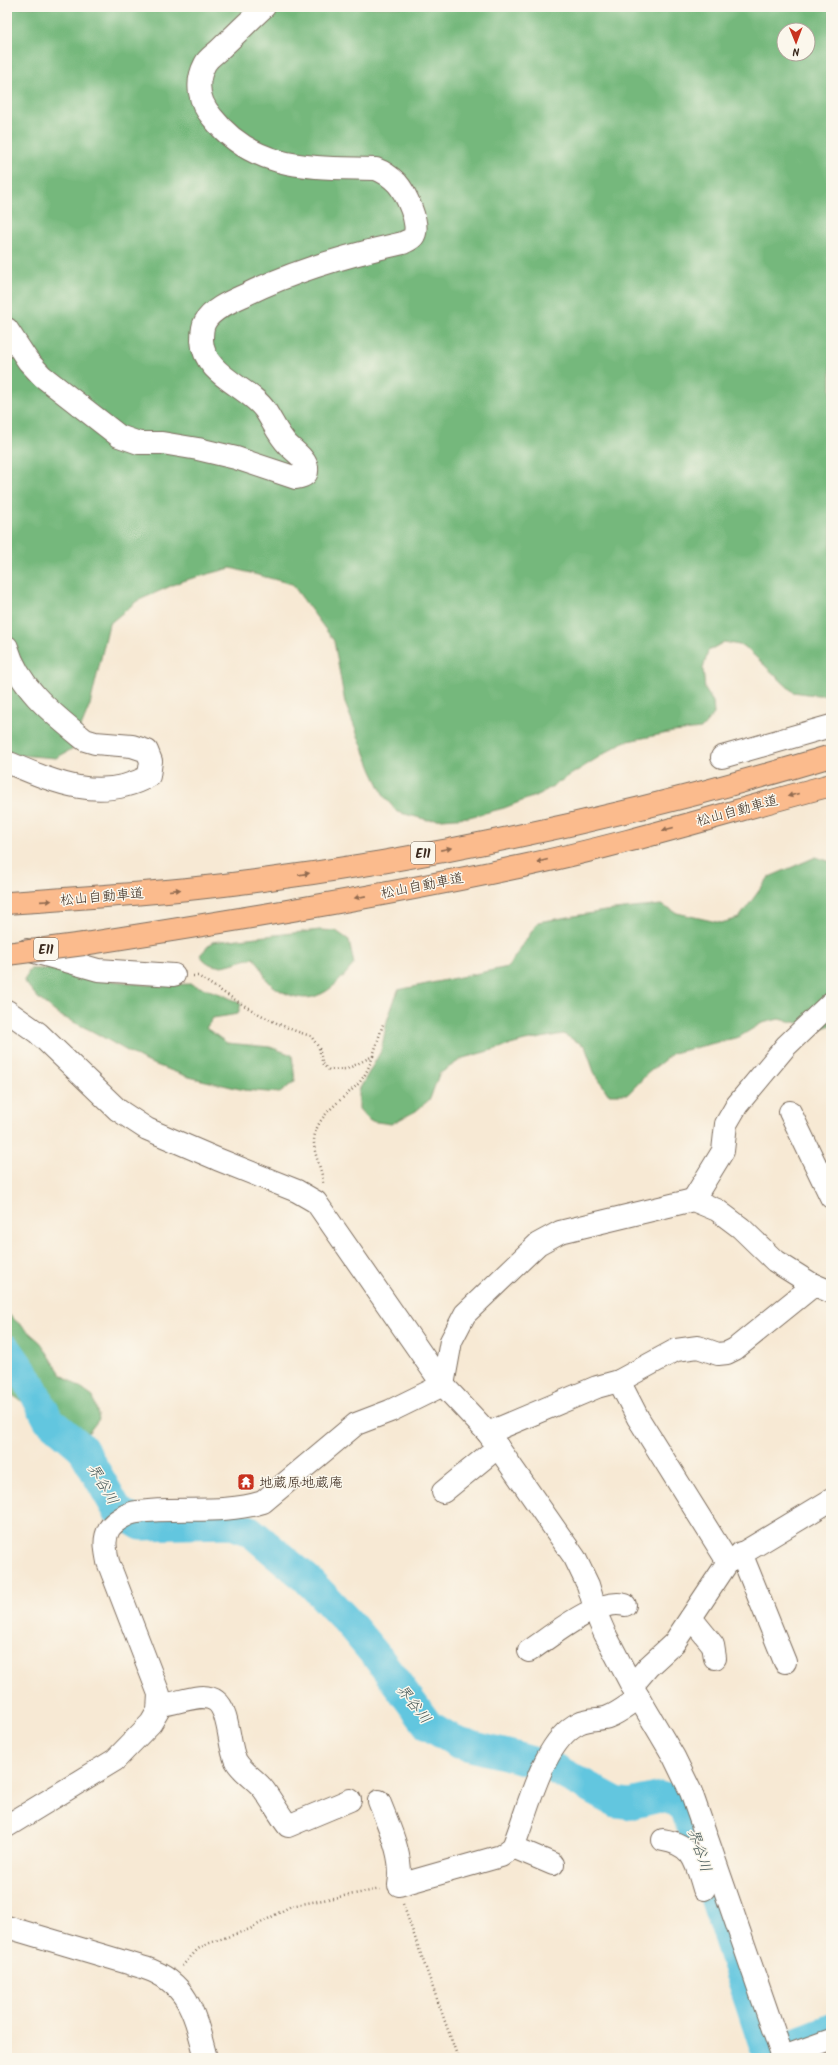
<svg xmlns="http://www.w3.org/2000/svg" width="838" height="2065" font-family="Kalam,'Klee One',sans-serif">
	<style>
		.forest { fill: #75b87b; stroke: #58714c; fill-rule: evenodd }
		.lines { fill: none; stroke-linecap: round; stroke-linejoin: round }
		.river { stroke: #62c6df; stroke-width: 31 }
		.minor-casing { stroke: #7d6d5e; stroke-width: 24 }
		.highway-casing { stroke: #7d6d5e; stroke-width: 24 }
		.path { stroke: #7d6d5e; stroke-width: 2.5; stroke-dasharray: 1 3; stroke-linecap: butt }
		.minor { stroke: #fff; stroke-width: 22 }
		.highway { stroke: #fbbb8d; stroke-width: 22 }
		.highway-bridge-casing { stroke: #7d6d5e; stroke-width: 24; stroke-linecap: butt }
		.highway-bridge { stroke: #fbbb8d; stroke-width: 22 }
		.oneway { fill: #916b50 }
		.labels { text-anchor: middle; stroke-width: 3; stroke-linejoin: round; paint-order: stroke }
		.shield { fill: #fbf7ec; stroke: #75685c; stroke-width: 1 }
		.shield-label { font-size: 13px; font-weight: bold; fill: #3b2a1e }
		.street-label { font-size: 14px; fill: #3b2a1e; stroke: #fbf7ec }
		.poi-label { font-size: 14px; fill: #3b2a1e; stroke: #fbf7ec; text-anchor: start }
		.water-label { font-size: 15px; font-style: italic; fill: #475958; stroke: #fbf7ec }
	</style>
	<rect width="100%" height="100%" fill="#fbf7ec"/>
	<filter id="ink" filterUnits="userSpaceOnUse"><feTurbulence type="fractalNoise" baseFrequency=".025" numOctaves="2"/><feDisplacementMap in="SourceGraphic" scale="8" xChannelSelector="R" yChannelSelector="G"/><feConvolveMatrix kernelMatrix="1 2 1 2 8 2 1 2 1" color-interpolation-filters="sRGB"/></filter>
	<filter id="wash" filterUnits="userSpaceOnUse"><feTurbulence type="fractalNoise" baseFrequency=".012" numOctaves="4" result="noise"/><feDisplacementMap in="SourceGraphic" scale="16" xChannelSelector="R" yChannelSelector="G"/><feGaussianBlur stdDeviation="0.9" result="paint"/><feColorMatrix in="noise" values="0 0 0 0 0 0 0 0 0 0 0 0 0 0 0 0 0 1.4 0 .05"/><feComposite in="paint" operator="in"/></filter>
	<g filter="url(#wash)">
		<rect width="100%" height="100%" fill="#f7e9d4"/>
		<g class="forest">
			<path d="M7 7H831V695H815L793 692 744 646 724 642 708 651 703 669 705 689 713 702 714 714 701 729 673 732 623 742 540 794 504 808 469 817 428 820 397 812 384 796 372 771 345 703 334 641 292 584 231 568 182 581 137 601 109 624 90 705 72 749 56 758 18 755 7 751ZM784 30H808V54H784Z"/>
			<polygon points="816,857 831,862 831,1025 823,1028 779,1019 762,1023 739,1037 673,1053 648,1073 628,1094 608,1094 594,1072 585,1046 563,1034 525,1041 463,1058 439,1074 430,1099 416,1111 391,1124 370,1121 359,1109 359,1090 381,1051 387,1021 398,990 508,967 538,922 605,911 661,905 677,913 721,923 739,918 769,877"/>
			<path d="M320 930 336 931 349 940 354 964C344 976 332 991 316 996 301 1002 279 993 268 981 263 976 263 967 254 958 232 961 215 976 200 955L212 942Z"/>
			<polygon points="30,969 61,969 107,980 147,985 191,984 223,995 241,1004 238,1014 213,1018 206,1028 227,1043 270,1047 292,1055 295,1081 280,1093 244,1090 189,1077 145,1061 92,1031 59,1015 38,998 24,981"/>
			<polygon points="7,1313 41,1343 61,1374 93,1397 99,1419 89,1432 75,1434 7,1392"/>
		</g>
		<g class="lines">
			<polyline class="river" points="7,1350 27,1378 48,1419 82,1448 118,1511 141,1525 230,1523 250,1531 308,1580 349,1623 379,1659 428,1725 458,1743 516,1757 553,1768 616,1802 630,1804 660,1797 677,1801 686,1810 764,2045 790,2045 831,2029"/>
		</g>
	</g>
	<g filter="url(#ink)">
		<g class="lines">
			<g class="minor-casing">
				<g id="minor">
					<path d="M7 329 28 361 42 376 119 436 139 443H162L198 449 236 458 296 478C302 477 308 476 307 468 307 460 294 451 288 445 278 435 273 422 265 410 249 387 203 375 202 340 202 334 202 327 205 322 212 309 232 301 245 295 295 270 348 255 403 243 406 241 411 240 413 237 422 226 405 192 397 183 390 176 384 172 376 169 313 167 255 172 212 117 199 102 195 83 205 64 208 58 215 54 220 49 235 35 249 21 264 7"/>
					<path d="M7 647C19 688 53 714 85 740L95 743 132 746 147 751 151 761 149 776C100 803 54 782 7 762"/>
					<polyline points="722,757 831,726"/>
					<polyline points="27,950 98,970 174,975"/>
					<polyline points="7,1011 38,1033 118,1110 147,1129 217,1159 297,1191 316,1202 443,1385 488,1433 575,1558 588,1585 598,1618 605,1634 632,1686 674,1757 691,1792 783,2058"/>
					<polyline points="790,1112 831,1197"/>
					<polyline points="693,1200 723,1151 726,1124 737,1105 786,1046 831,1003"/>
					<polyline points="619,1381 638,1418 728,1562"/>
					<polyline points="488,1433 597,1387 619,1381 676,1350 698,1347 718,1354 727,1353 735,1349 814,1285"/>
					<polyline points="443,1492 498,1447"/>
					<polyline points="741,1553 785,1662"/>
					<polyline points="691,1618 713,1645 715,1658"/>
					<path d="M529 1651C552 1636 598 1597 625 1605"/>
					<polyline points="632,1686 648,1667 674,1643 728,1562 831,1500"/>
					<path d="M160 1705C176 1705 202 1690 216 1701 230 1711 228 1746 236 1761 243 1773 256 1779 264 1790 272 1801 279 1814 288 1826L350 1800"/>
					<path d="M379 1801C389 1827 404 1857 399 1885L501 1856 513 1847C528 1811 542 1741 579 1723 589 1718 601 1720 608 1717 619 1713 629 1704 639 1698"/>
					<path d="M7 1826 115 1760 151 1723 158 1711 159 1694 108 1562C106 1550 103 1540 109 1529 114 1521 128 1513 137 1512 179 1506 222 1515 263 1502L356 1424 390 1411 443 1385 451 1341 465 1314 538 1244 560 1232 693 1200 717 1210 741 1228 775 1261 810 1283 831 1292"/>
					<path d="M663 1840C694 1845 696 1863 704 1889"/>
					<polyline points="513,1847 553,1864"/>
					<path d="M7 1927 145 1968C190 1983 195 2017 206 2058"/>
					<polyline points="783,2057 831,2040"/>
				</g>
			</g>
			<g class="highway-casing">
				<g id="highway">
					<path d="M7 903C67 899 128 895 188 889 403 866 624 818 831 756"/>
					<path d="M84 944C231 921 378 897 523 866 627 844 729 812 831 785"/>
				</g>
			</g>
			<g class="path">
				<path d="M193 976H198C234 999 269 1024 311 1036L319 1048 323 1065 329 1070 347 1069 373 1056C369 1067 365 1077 357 1085 341 1101 314 1117 314 1142 314 1157 323 1170 323 1184"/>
				<polyline points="373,1056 383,1024"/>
				<polyline points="403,1904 458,2058"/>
				<polyline points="182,1966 198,1949 207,1944 250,1929 291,1906 381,1889"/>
			</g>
			<use href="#minor" class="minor"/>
			<use href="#highway" class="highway"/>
			<g class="highway-bridge-casing">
				<polyline id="highway-bridge" points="7,954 84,944"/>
			</g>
			<use href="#highway-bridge" class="highway-bridge"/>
		</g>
		<defs><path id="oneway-solid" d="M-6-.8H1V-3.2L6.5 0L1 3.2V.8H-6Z"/></defs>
		<g class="oneway">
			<use href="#oneway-solid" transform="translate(793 795) rotate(165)"/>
			<use href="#oneway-solid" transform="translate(668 829) rotate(165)"/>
			<use href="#oneway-solid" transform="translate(446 849) rotate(-11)"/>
			<use href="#oneway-solid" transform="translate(542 861) rotate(166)"/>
			<use href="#oneway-solid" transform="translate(304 874) rotate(-9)"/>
			<use href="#oneway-solid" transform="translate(175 890) rotate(-5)"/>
			<use href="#oneway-solid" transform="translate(360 897) rotate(169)"/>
			<use href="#oneway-solid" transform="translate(46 901) rotate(-4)"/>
		</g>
	</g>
	<defs>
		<g id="temple-square" transform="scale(0.9)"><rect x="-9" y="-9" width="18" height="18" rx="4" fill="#c8321e" stroke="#fbf7ec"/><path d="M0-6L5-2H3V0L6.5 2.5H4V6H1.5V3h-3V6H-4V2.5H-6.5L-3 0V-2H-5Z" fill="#fff"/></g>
	</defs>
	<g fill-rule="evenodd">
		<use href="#temple-square" x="246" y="1482"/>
	</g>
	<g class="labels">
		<g class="shield">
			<rect x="411" y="842" width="24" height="22" rx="3"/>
			<rect x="34" y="938" width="24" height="22" rx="3"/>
		</g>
		<g class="shield-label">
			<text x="423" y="858">E11</text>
			<text x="46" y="954">E11</text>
		</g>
		<g class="street-label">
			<text transform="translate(737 810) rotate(-15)" y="5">松山自動車道</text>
			<text transform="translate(422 885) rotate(-11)" y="5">松山自動車道</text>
			<text transform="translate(102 896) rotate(-5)" y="5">松山自動車道</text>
		</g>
		<g class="poi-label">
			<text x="259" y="1487">地蔵原地蔵庵</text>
		</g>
		<g class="water-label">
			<text transform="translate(103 1484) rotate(60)" y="5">界谷川</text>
			<text transform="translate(414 1704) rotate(52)" y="5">界谷川</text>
			<text transform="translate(700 1850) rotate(72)" y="5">界谷川</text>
		</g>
	</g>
	<rect width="838" height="2065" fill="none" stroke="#fbf7ec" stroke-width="24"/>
	<g transform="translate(796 42) rotate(179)"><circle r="19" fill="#fbf7ec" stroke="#aea59a"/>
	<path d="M0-3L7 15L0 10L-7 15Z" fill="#c8321e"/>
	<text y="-6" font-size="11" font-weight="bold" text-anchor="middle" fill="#3b2a1e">N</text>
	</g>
</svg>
